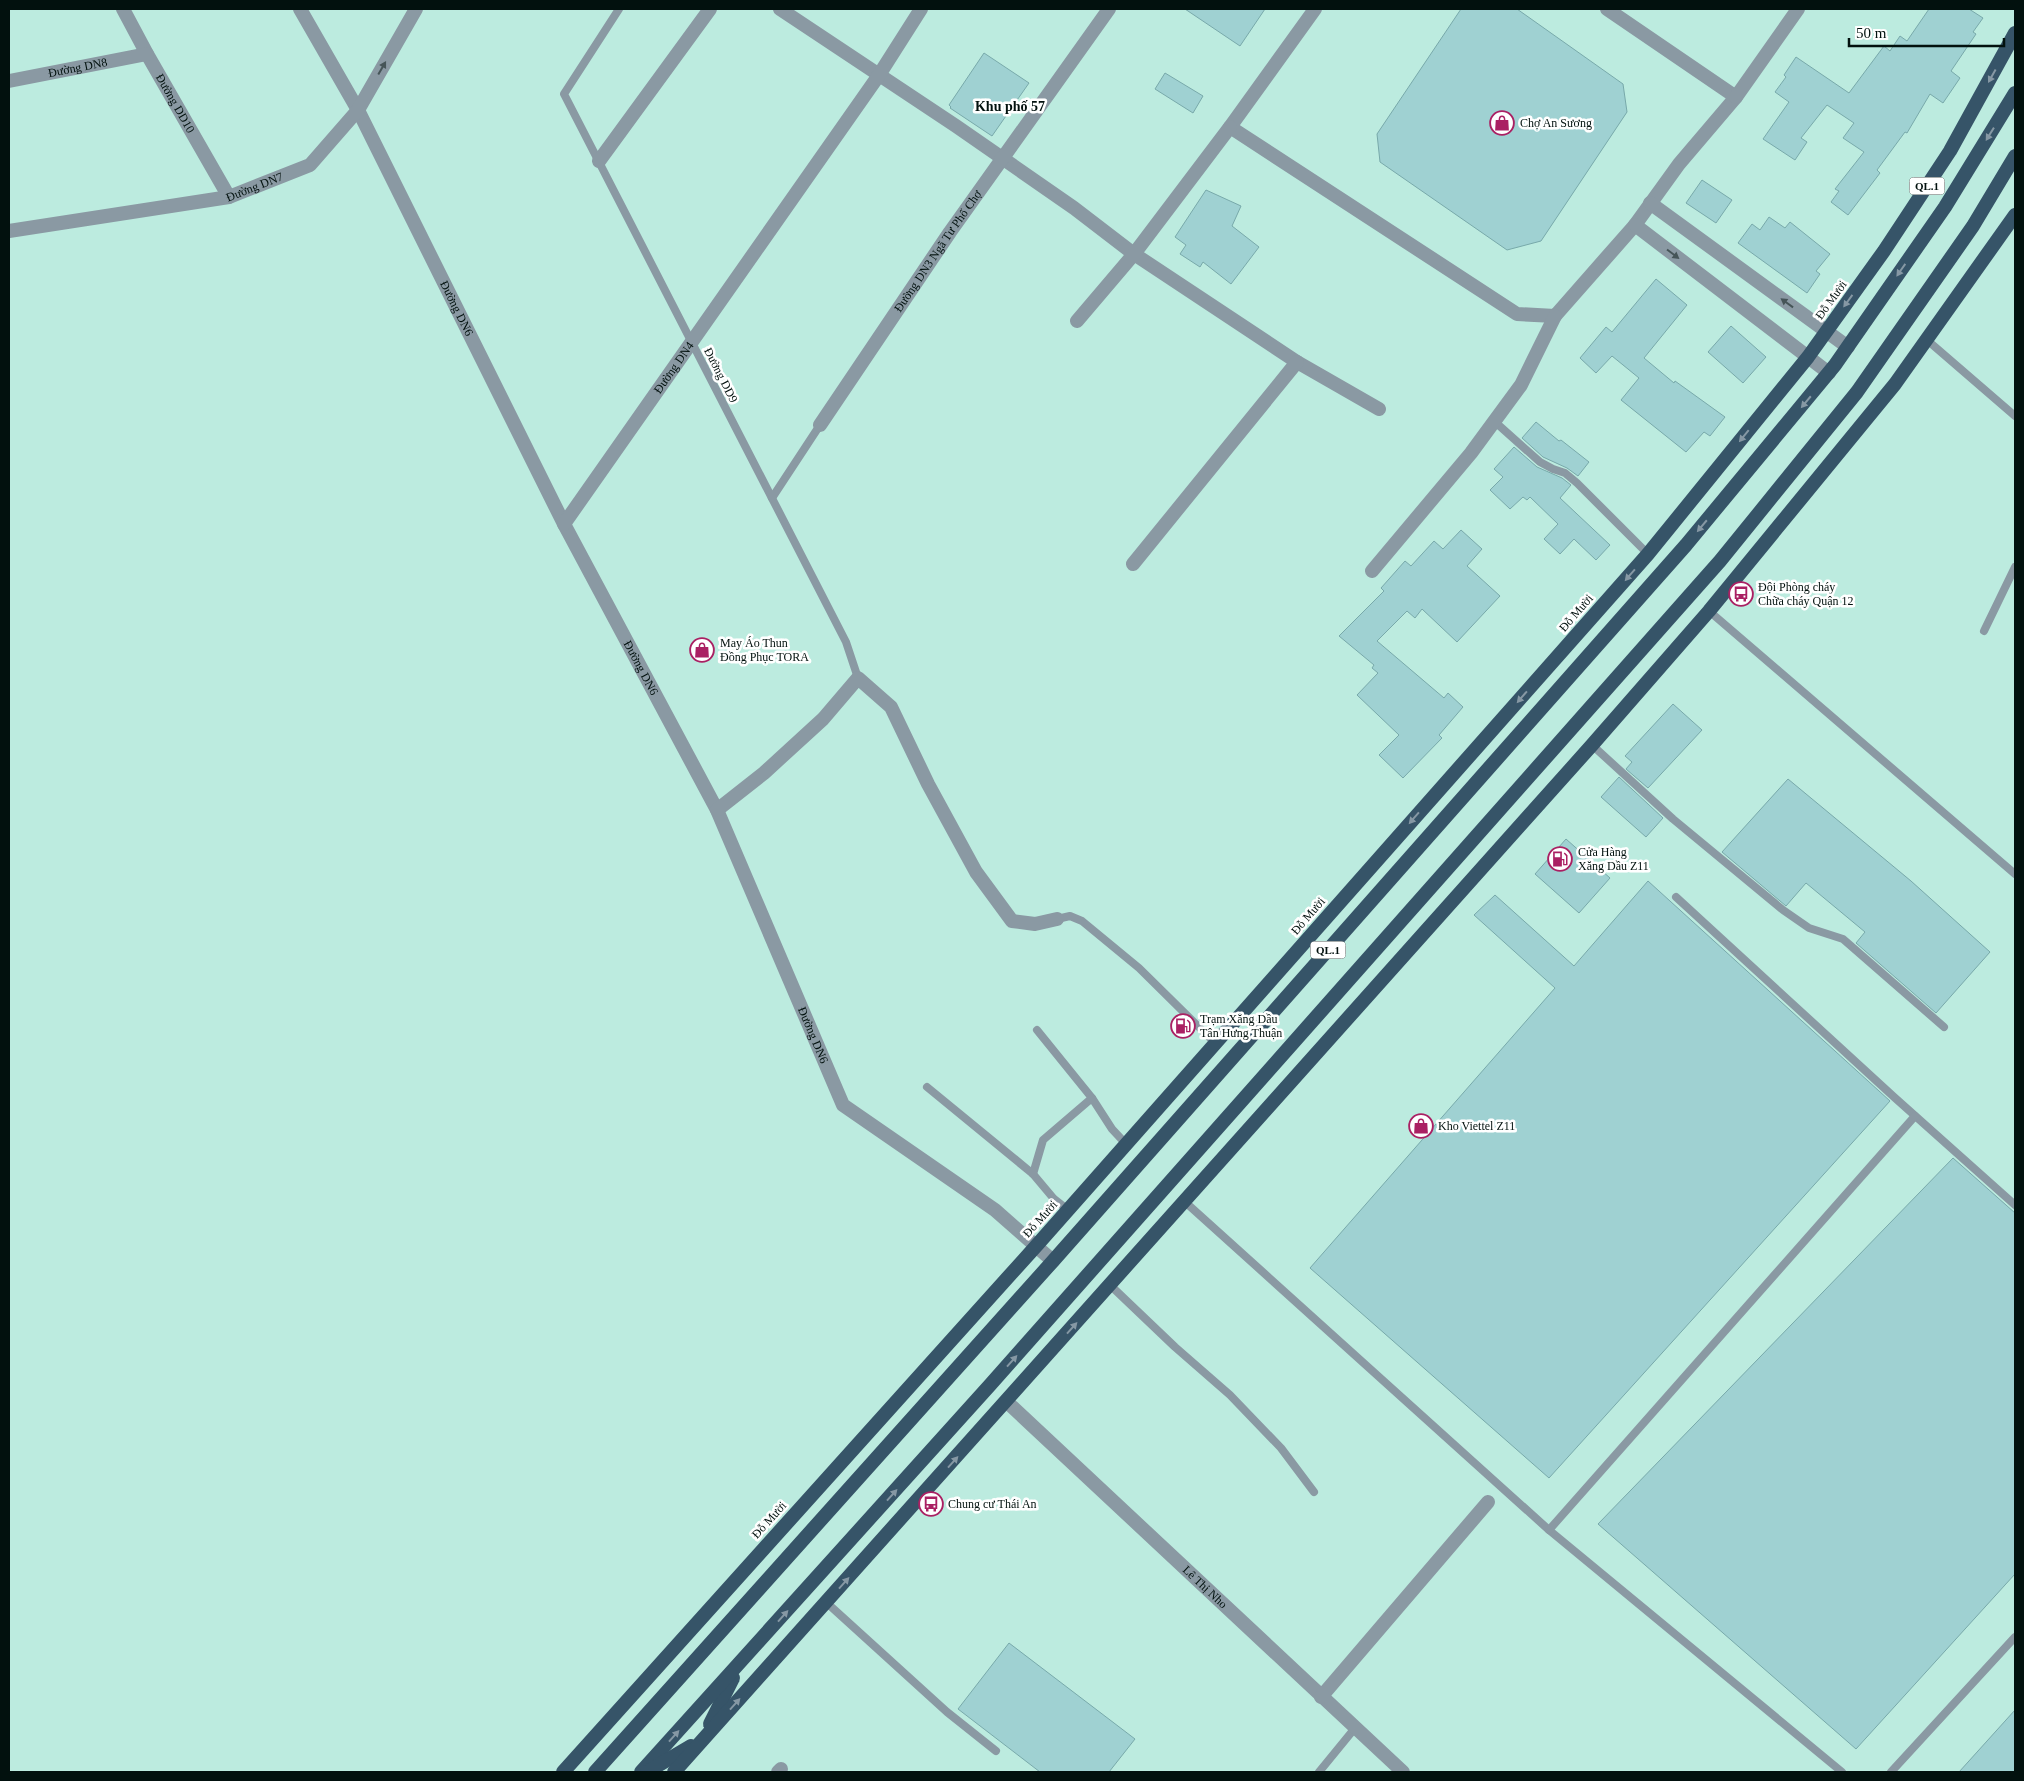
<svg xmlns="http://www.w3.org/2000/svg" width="2024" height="1781" font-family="Georgia,serif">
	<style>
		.building { fill: #9fd1d2; stroke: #78a9aa }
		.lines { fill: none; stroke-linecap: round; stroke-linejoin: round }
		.service { stroke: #8a99a3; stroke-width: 8 }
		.minor { stroke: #8a99a3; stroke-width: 14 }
		.trunk { stroke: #365468; stroke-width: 14 }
		.oneway { fill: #465558 }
		.oneway2 { fill: #8698a4 }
		.labels { text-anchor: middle; stroke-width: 5; stroke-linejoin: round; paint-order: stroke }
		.shield { fill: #fff; stroke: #4e5856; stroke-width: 1 }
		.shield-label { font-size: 11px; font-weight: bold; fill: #02110e }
		.street-label { font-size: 12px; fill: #02110e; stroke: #fff }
		.poi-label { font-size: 12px; fill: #02110e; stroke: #fff; text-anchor: start }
		.neighbourhood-label { font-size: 14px; font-weight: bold; fill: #02110e; stroke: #fff }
	</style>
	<rect width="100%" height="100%" fill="#bcebdf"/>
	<g class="building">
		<polygon points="1185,9 1265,9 1240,46"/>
		<polygon points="1461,9 1517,9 1623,84 1627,112 1541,241 1507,250 1380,162 1377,134"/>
		<polygon points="1929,9 1969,9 1983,18 1973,32 1976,34 1951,71 1960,78 1943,103 1930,94 1907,133 1905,132 1877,170 1880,173 1848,215 1831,202 1839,191 1835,189 1864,152 1843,138 1854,123 1827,105 1801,138 1807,142 1795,160 1763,139 1789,102 1775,92 1786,77 1784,75 1796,57 1849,93 1884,46 1890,51 1900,36 1907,41"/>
		<polygon points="984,53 1029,83 992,136 950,108 951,107 949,105"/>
		<polygon points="1165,73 1203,96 1193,113 1155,89"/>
		<polygon points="1702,180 1732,200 1716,223 1686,203"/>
		<polygon points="1206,190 1241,206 1232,226 1259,247 1231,284 1203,262 1200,267 1180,254 1186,245 1175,237"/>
		<polygon points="1769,217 1785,228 1790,222 1830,254 1816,271 1820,274 1807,293 1738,243 1752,224 1760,230"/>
		<polygon points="1656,279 1687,305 1644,358 1674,383 1675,381 1725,417 1710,436 1704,432 1686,452 1621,400 1639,378 1612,356 1596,373 1580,358 1606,327 1612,332"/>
		<polygon points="1731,326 1766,357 1743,383 1708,352"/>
		<polygon points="1536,422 1559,441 1561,440 1589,462 1578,476 1567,468 1543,457 1522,438"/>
		<polygon points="1514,447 1537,467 1562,478 1571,485 1560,498 1610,545 1596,560 1574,539 1560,554 1544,539 1558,524 1530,497 1527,500 1523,497 1510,509 1490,490 1503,477 1494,469"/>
		<polygon points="1461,530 1482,549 1467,566 1500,596 1457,642 1422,609 1415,618 1407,611 1377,641 1444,698 1448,693 1463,707 1439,735 1442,738 1403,778 1379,755 1399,735 1357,695 1378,673 1372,668 1374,665 1339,636 1384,591 1381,588 1405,561 1411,566 1434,541 1443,549"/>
		<polygon points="1673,704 1702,730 1648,788 1626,769 1632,762 1625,756"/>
		<polygon points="1619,777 1663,818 1646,837 1601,797"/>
		<polygon points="1788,779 1911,881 1990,952 1936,1013 1856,943 1865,932 1806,883 1786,906 1722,852"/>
		<polygon points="1566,839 1610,878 1579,913 1535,874"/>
		<polygon points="1648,881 1890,1101 1549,1478 1310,1268 1555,988 1474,915 1495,895 1574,966"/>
		<polygon points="1953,1158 2015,1213 2015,1574 1856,1749 1598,1524"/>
		<polygon points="1009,1643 1135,1739 1109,1772 1040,1772 958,1709"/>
		<polygon points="2015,1710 2015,1772 1959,1772"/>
	</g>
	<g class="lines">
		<g class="service">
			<polyline points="619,9 564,94 846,642 858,678"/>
			<polyline points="1927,340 2015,416"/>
			<polyline points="1494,421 1540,462 1553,469 1565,473 1577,483 1648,554"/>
			<polyline points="772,498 820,425"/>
			<polyline points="1709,611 2015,874"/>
			<polyline points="1984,631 2015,567"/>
			<polyline points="1592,745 1673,819 1783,910 1809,928 1843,939 1944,1027"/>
			<polyline points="1676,897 1894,1097 2015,1205"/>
			<polyline points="1057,919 1070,916 1082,921 1139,968 1215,1043"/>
			<polyline points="1037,1030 1092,1098"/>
			<polyline points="927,1087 1033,1174 1054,1199 1068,1210"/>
			<polyline points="1033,1174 1043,1140 1092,1098 1112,1129 1126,1144"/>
			<polyline points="1184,1201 1549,1530 1842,1772"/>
			<polyline points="1110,1285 1175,1347 1230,1395 1281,1448 1314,1492"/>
			<polyline points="1549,1530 1915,1116"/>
			<polyline points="827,1603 947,1712 996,1751"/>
			<polyline points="1319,1772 1355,1728"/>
			<polyline points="1891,1772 2015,1637"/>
		</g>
		<g class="minor">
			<path id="s1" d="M123 9 147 54 229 197"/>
			<path id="s2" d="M300 9 358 110 564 524 717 810 843 1105 995 1210 1053 1261"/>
			<polyline points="780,9 956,126 1074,208 1134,254 1297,362 1379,409"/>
			<polyline points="1315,9 1230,127 1517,314 1555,316 1635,225 1679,164 1736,97 1607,9"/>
			<path id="s3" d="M9 81 147 54"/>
			<polyline points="1736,97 1798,9"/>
			<polyline points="599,161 710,9"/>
			<polyline points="1650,203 1848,347"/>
			<polyline points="1635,225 1829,373"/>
			<path id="s4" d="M9 231 229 197 310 165 358 110 416 9"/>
			<polyline points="1077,321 1134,254 1230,127"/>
			<path id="s5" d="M820 425 950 232 1109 9"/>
			<path id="s6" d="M564 524 879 75 921 9"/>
			<polyline points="1133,564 1297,362"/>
			<polyline points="1372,571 1471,453 1521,385 1555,316"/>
			<polyline points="717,810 764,773 823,719 858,678 891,707 928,784 976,872 1012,921 1035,924 1057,919"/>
			<path id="s7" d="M1007 1402 1403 1772"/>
			<polyline points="1321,1697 1488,1502"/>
			<polyline points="778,1772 781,1769"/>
		</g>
		<g class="trunk">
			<polyline points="710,1724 733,1678"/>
			<polyline points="563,1772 1037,1245 1648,554 1808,357 1884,251 1950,151 2015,33"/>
			<polyline points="595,1772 1053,1261 1686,545 1835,365 1945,207 2015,93"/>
			<polyline points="641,1772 990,1385 1720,561 1857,392 1973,226 2015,156"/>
			<polyline points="647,1772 691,1746"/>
			<polyline points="674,1772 1592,745 1709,611 1895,384 2015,215"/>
		</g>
	</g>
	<defs><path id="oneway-solid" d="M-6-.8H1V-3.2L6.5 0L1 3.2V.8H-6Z" transform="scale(1.25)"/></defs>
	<g class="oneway">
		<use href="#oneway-solid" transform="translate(382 68) rotate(-60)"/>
		<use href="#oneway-solid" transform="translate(1673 254) rotate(37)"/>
		<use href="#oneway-solid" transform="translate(1787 303) rotate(-144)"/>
	</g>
	<g class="oneway2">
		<use href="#oneway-solid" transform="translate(1992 76) rotate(119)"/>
		<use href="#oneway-solid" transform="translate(1990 134) rotate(122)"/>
		<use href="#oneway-solid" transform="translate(1901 270) rotate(125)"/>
		<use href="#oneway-solid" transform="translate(1848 301) rotate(126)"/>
		<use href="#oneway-solid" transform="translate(1806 402) rotate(130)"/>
		<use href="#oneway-solid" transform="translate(1744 436) rotate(129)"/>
		<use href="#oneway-solid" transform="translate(1702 526) rotate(130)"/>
		<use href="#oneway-solid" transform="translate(1630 575) rotate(131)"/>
		<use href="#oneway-solid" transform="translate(1522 697) rotate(131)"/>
		<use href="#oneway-solid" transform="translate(1414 818) rotate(131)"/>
		<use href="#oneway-solid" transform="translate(1072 1328) rotate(-48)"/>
		<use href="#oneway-solid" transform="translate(1012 1361) rotate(-48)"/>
		<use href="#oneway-solid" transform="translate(953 1462) rotate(-48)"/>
		<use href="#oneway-solid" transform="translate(892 1495) rotate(-48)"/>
		<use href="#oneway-solid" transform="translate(844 1583) rotate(-48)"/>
		<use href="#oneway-solid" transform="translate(783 1616) rotate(-48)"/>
		<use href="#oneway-solid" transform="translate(735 1704) rotate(-48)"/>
		<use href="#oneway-solid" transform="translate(674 1736) rotate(-48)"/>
	</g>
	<defs>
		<g id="shop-ring" transform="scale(1.25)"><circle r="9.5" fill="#fff" stroke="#aa2063" stroke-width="1.5"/><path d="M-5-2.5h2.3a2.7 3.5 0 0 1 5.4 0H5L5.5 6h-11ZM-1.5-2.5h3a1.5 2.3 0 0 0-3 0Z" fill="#aa2063"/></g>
		<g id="bus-ring" transform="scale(1.25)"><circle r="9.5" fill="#fff" stroke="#aa2063" stroke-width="1.5"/><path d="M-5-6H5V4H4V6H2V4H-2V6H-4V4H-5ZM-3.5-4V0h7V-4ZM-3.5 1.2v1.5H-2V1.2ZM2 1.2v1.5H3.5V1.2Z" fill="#aa2063"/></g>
		<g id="fuel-ring" transform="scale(1.25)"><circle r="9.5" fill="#fff" stroke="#aa2063" stroke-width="1.5"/><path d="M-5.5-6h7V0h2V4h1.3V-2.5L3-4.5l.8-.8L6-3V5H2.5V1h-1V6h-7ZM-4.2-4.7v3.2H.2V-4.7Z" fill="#aa2063"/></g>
	</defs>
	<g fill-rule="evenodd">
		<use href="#shop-ring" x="1502" y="123"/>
		<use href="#bus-ring" x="1741" y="594"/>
		<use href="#shop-ring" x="702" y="650"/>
		<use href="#fuel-ring" x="1560" y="859"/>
		<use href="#fuel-ring" x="1183" y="1026"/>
		<use href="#shop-ring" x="1421" y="1126"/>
		<use href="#bus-ring" x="931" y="1504"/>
	</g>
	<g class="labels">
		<g class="shield">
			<rect x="1909.5" y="177.5" width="35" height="17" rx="4"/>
			<rect x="1310.5" y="941.5" width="35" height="17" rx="4"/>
		</g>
		<g class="shield-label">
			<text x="1927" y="190">QL.1</text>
			<text x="1328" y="954">QL.1</text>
		</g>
		<g class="street-label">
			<text dy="4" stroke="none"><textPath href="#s3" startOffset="70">Đường DN8</textPath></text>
			<text dy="4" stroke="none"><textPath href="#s1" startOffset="108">Đường DD10</textPath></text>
			<text dy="4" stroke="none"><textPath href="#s4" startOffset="250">Đường DN7</textPath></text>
			<text dy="4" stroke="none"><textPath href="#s5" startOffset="210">Đường DN3 Ngã Tư Phố Chợ</textPath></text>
			<text transform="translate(1831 300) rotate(-54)" y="4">Đỗ Mười</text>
			<text dy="4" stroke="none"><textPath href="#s2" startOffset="338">Đường DN6</textPath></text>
			<text dy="4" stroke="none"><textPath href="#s6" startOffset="191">Đường DN4</textPath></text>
			<text transform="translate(721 375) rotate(63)" y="4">Đường DD9</text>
			<text transform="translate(1576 613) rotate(-49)" y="4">Đỗ Mười</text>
			<text dy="4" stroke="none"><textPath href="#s2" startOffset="742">Đường DN6</textPath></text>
			<text transform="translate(1308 916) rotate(-49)" y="4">Đỗ Mười</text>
			<text dy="4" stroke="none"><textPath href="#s2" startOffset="1148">Đường DN6</textPath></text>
			<text transform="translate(1040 1219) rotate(-48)" y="4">Đỗ Mười</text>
			<text transform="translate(769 1520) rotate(-48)" y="4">Đỗ Mười</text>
			<text dy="4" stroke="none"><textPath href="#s7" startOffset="271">Lê Thị Nho</textPath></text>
		</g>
		<g class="poi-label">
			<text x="1520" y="127">Chợ An Sương</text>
			<text x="1758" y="591">Đội Phòng cháy<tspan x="1758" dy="14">Chữa cháy Quận 12</tspan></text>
			<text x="720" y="647">May Áo Thun<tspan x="720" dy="14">Đồng Phục TORA</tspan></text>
			<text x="1578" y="856">Cửa Hàng<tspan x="1578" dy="14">Xăng Dầu Z11</tspan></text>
			<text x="1200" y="1023">Trạm Xăng Dầu<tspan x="1200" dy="14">Tân Hưng Thuận</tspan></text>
			<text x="1438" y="1130">Kho Viettel Z11</text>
			<text x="948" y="1508">Chung cư Thái An</text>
		</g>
		<g class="neighbourhood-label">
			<text x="1010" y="111">Khu phố 57</text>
		</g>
	</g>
	<rect width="2024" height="1781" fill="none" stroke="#02110e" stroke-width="20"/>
	<path d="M1849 38v8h155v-8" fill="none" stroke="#02110e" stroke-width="2.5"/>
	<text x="1856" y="38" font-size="15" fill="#02110e" stroke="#ffffff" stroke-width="4" paint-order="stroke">50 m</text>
</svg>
